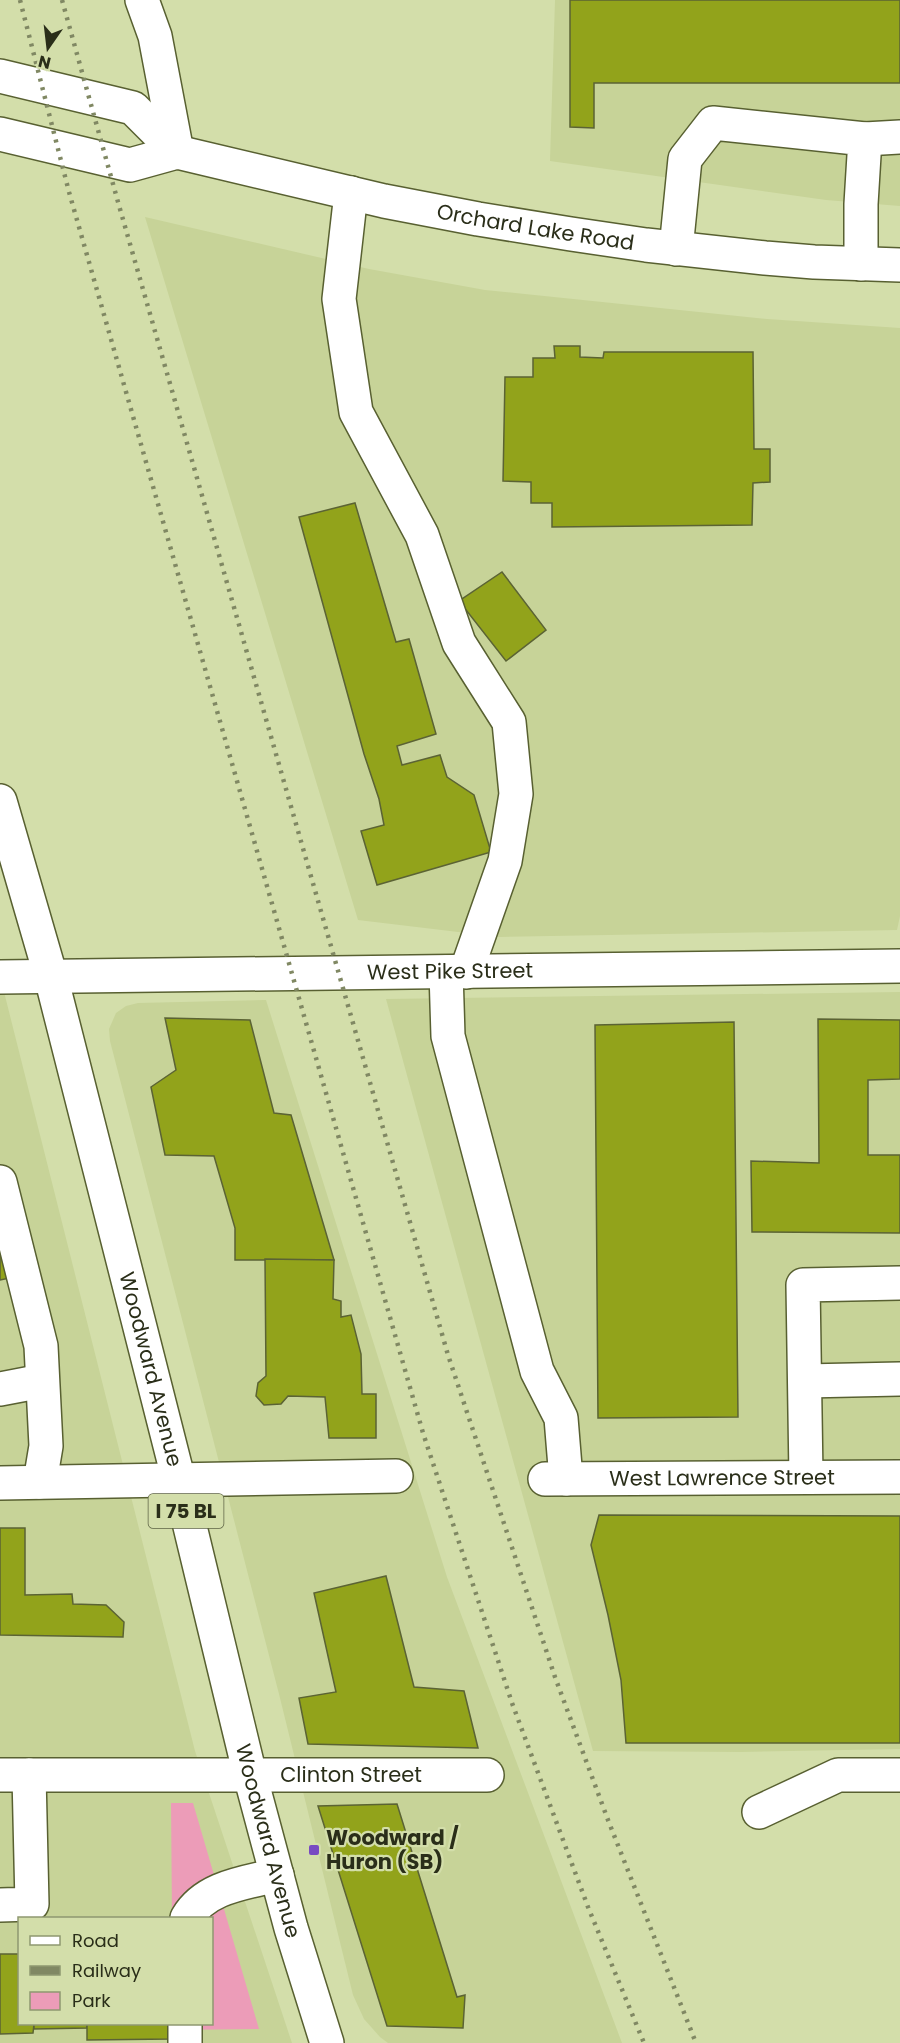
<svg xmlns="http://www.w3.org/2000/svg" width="900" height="2043" font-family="Poppins,sans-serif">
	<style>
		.built { fill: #c7d398; fill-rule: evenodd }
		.green { fill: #ec9cb8 }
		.building { fill: #92a31b; stroke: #5b6334; stroke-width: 1.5 }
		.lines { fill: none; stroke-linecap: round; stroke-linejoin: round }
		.minor-casing { stroke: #586031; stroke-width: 36 }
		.major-casing { stroke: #586031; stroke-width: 36 }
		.minor { stroke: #fff; stroke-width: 33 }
		.major { stroke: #fff; stroke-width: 33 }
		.rail { stroke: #808863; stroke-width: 4.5; stroke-dasharray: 3 6; stroke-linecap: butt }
		.poi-dot { fill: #784ac2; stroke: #d3deaa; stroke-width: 2 }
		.labels { text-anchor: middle; stroke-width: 4.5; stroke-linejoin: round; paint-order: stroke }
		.shield { fill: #d3deaa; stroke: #5d6344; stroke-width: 1.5 }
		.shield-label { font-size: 20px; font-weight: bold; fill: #2a2e19 }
		.street-label { font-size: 21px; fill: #2a2e19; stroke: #d3deaa }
		.poi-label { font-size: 21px; font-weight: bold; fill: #2a2e19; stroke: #d3deaa; text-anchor: start }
	</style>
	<rect width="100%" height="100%" fill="#d3deaa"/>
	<g class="built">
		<polygon points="555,0 900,0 900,206 826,200 550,161"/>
		<polygon points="145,217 369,269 485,290 767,319 900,328 900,916 897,930 500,937 358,920"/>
		<path d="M0 976 195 1751 292 2043H0ZM20 1918H212V2024H20Z"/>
		<polygon points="900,992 900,1749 741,1752 593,1751 386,999"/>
		<polygon points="266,1000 447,1577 622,2043 388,2043 380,2037 364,2019 353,1995 279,1694 110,1041 109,1029 116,1013 126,1006 138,1003"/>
	</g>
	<polygon class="green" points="171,1803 193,1803 259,2029 172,2030 172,2024 212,2024 212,1918 172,1918"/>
	<g class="building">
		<polygon points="570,0 900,0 900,83 594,83 594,128 570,127"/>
		<polygon points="554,346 580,346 580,357 603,358 604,352 753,352 754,449 770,449 770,482 753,483 752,525 552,527 552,503 531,503 531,482 503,481 505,377 533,377 533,358 555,358"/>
		<polygon points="355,503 396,642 409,639 436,734 397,746 402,765 440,755 447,777 474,795 491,852 377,885 361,831 384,825 379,799 364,754 299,517"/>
		<polygon points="502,572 546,630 506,661 459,601"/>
		<polygon points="165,1018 250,1020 274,1113 291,1115 334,1260 235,1260 235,1228 214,1156 165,1155 151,1087 176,1070"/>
		<polygon points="818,1019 900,1020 900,1079 868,1080 868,1155 900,1155 900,1233 752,1232 751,1161 819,1163"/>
		<polygon points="734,1022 738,1417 598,1418 595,1025"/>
		<polygon points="0,1239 10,1278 0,1280"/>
		<polygon points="265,1259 334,1260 333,1299 341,1301 341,1317 351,1315 361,1354 362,1394 376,1394 376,1438 329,1438 325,1397 288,1396 281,1404 264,1405 256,1396 258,1383 266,1376"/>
		<polygon points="599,1515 900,1516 900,1743 626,1743 621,1680 608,1615 591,1545"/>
		<polygon points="0,1528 25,1528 25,1595 72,1594 73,1604 106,1605 124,1622 123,1637 0,1635"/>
		<polygon points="386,1576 414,1687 464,1691 478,1748 308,1744 299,1698 336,1692 314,1593"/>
		<polygon points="397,1804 457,1997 465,1995 463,2028 387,2026 318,1806"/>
		<polygon points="0,1954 20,1954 20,2024 34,2024 33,2033 0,2034"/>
		<polygon points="34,2024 87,2024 87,2028 34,2029"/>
		<polygon points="87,2024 169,2024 170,2039 87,2040"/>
	</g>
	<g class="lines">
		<g class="minor-casing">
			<g id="minor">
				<polyline points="142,0 155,36 177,152"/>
				<polyline points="865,139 900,137"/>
				<polyline points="351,193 339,299 356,412 422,535 459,643 509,722 516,794 505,861 466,972"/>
				<polyline points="676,249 685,159 713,123 865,139 861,204 861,264"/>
				<polyline points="446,972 448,1036 537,1371 561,1418 566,1479"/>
				<path id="s1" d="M0 977 900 966"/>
				<polyline points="0,1182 41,1346 46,1446 40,1482"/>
				<polyline points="805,1381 900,1379"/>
				<polyline points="0,1389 42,1381"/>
				<polyline points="806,1477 803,1285 900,1283"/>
				<path id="s2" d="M545 1479 900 1477"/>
				<polyline points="0,1483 396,1476"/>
				<path id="s3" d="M0 1775H487"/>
				<polyline points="759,1812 838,1775 900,1775"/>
				<polyline points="0,1905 32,1904 29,1775"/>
				<path d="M187 1918C205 1887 244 1883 277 1875"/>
				<polyline points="185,2024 185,2043"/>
			</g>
		</g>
		<g class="major-casing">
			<g id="major">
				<polyline points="0,76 133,108 177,152"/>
				<path id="s4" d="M0 134 130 165 177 152 384 201 478 219 571 234 646 245 765 258 814 262 900 265"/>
				<path id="s5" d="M0 801 51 977 179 1481 250 1775 291 1928 327 2043"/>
			</g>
		</g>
		<use href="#minor" class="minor"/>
		<use href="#major" class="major"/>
		<g class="rail">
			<polyline points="20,0 69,192 423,1433 512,1703 588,1907 644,2043"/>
			<polyline points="62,0 118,202 448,1355 555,1677 608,1820 696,2043"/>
		</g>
	</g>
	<rect class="poi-dot" x="308" y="1844" width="12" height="12" rx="3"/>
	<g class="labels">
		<rect class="shield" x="148.5" y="1494" width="75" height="34" rx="4.5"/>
		<g class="shield-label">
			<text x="186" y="1518">I 75 BL</text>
		</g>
		<g class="street-label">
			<text dy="7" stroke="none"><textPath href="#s4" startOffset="549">Orchard Lake Road</textPath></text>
			<text dy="7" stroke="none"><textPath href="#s1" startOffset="450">West Pike Street</textPath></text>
			<text dy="7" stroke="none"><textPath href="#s5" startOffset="588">Woodward Avenue</textPath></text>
			<text dy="7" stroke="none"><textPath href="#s2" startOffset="177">West Lawrence Street</textPath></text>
			<text dy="7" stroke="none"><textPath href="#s3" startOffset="351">Clinton Street</textPath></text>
			<text dy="7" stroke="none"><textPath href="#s5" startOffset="1074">Woodward Avenue</textPath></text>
		</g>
		<g class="poi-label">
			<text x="326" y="1845">Woodward /<tspan x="326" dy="24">Huron (SB)</tspan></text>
		</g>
	</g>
	<rect x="18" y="1917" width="195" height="108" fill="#d3deaa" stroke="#8f9870" stroke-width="1.5"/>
	<rect x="30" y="1936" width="30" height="9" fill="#ffffff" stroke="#8f9870" stroke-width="1.5"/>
	<text x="72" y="1947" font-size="18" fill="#2a2e19">Road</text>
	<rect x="30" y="1966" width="30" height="9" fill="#808863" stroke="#8f9870" stroke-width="1.5"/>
	<text x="72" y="1977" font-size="18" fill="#2a2e19">Railway</text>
	<rect x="30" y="1992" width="30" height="18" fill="#ec9cb8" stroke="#8f9870" stroke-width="1.5"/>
	<text x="72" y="2007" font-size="18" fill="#2a2e19">Park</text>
	<g transform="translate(48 48) rotate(194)" stroke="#d3deaa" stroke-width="4.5" paint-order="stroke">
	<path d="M0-4.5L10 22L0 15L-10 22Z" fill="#2a2e19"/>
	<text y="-9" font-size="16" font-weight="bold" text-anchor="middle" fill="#2a2e19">N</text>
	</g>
</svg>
